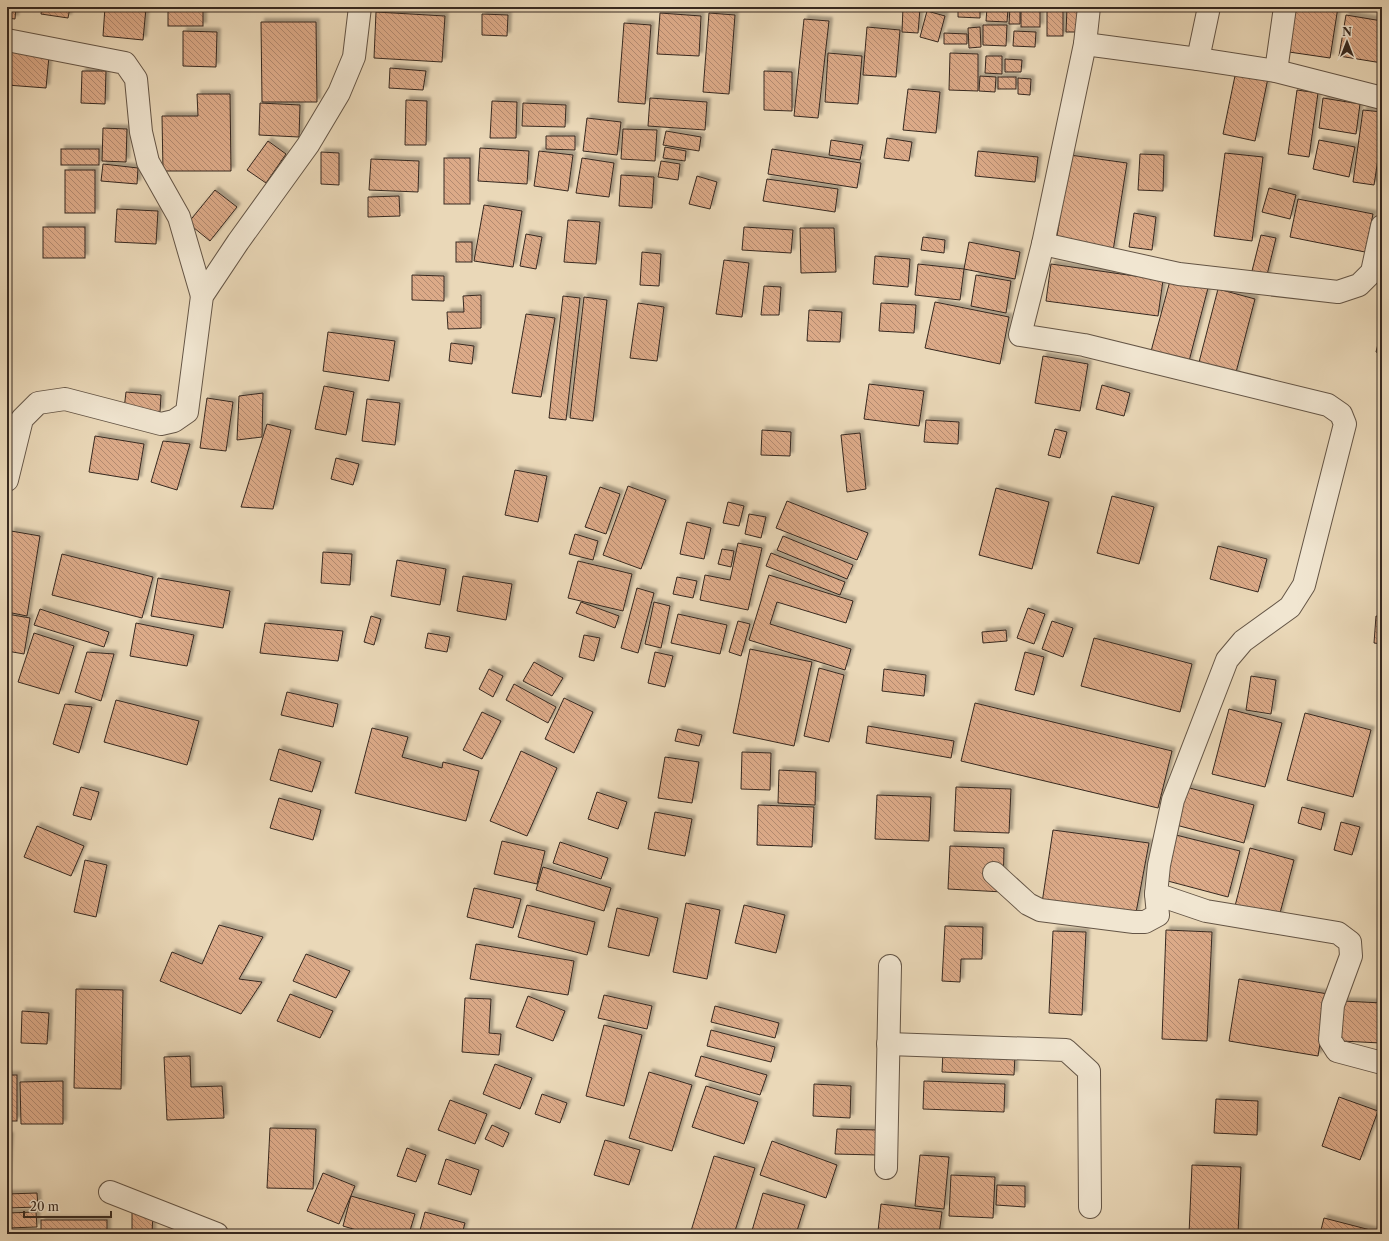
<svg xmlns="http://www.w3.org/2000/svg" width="1389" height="1241" font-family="'Libre Caslon Text',serif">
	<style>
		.building { fill: url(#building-back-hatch); stroke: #372920; filter: url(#shadow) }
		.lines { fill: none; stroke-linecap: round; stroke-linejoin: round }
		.minor-casing { stroke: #645546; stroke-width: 24 }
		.minor { stroke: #f1e6d1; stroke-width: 22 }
	</style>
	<defs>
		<pattern id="building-back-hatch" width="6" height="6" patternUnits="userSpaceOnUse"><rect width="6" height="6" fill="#dcaa88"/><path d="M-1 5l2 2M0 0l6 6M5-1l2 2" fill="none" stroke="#b38a6f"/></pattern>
		<filter id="shadow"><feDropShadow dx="3.5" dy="-3.5" stdDeviation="1" flood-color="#0004"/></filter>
	</defs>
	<rect width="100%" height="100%" fill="#ead8b8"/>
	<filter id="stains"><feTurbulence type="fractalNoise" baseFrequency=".005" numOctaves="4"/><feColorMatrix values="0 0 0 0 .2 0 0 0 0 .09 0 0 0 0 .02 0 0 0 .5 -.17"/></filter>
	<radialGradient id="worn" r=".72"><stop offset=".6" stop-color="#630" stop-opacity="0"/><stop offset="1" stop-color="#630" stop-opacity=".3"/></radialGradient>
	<g class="building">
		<polygon points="7,7 16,7 15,19 7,18"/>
		<polygon points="42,7 70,7 68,18 41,14"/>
		<polygon points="105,7 146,8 143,40 103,36"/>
		<polygon points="270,7 302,7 303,9 270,10"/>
		<polygon points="424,7 449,7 449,9"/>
		<polygon points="903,7 920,8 918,33 902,32"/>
		<rect x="931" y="7" width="19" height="3"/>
		<polygon points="958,7 980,7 980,18 958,17"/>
		<polygon points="1010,7 1020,7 1020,24 1009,24"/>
		<rect x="1021" y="7" width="19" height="20"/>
		<polygon points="1295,7 1338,7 1330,58 1289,52"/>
		<polygon points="987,8 1008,9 1007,22 986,21"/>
		<polygon points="1067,8 1082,9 1081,32 1066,32"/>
		<rect x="1047" y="9" width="16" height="27"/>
		<rect x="168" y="11" width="35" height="15"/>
		<polygon points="927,11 945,16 938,42 920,37"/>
		<polygon points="376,12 445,16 442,62 374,58"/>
		<polygon points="660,13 701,16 699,56 657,54"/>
		<polygon points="709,13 735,15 729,94 703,92"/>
		<polygon points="482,14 508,15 507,36 482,35"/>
		<polygon points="1346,15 1382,21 1382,63 1339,56"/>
		<polygon points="804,19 829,21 818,118 794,116"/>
		<polygon points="261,22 316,22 317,102 262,102"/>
		<polygon points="624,23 651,25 645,104 618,102"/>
		<polygon points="983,25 1007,25 1006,46 983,45"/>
		<polygon points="867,27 900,30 896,77 863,75"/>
		<polygon points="980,27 981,47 969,48 968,28"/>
		<polygon points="183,31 217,32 216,67 183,66"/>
		<polygon points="1014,31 1036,32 1035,47 1013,46"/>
		<polygon points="944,33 967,34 967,44 944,44"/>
		<polygon points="9,52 49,56 46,88 7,85"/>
		<polygon points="828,53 862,56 858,104 825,102"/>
		<polygon points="950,53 978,54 978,91 949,90"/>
		<polygon points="986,56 1002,56 1002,74 985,73"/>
		<polygon points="1005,59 1022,60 1021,72 1005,72"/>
		<polygon points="390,68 426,71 423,90 389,88"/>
		<polygon points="82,71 106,71 105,104 81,103"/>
		<polygon points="764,71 792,72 792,111 764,110"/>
		<polygon points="1236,71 1268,78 1255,141 1223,134"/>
		<polygon points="980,76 996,77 995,92 979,91"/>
		<rect x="998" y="77" width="18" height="12"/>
		<polygon points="1018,78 1031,79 1030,95 1018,94"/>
		<polygon points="908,89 940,92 936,133 903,130"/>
		<polygon points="1297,90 1318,93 1309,157 1288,154"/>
		<polygon points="197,94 230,94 231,171 163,171 162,116 198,116"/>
		<polygon points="650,98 707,102 705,130 648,126"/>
		<polygon points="1323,98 1360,104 1356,134 1319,128"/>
		<polygon points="406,100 427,101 426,145 405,145"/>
		<polygon points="492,101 517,102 516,138 490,138"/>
		<polygon points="260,103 300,105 299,137 259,135"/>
		<polygon points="523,103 566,105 565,127 522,126"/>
		<polygon points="1363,110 1382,112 1382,133 1374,185 1353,182"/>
		<polygon points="587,118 621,122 617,155 583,151"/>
		<polygon points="103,128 127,129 126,162 102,161"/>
		<polygon points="623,129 657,130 655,161 621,159"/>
		<polygon points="666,131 701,137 699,151 663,145"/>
		<polygon points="546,136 575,136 575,150 546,149"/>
		<polygon points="887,138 912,142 909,161 884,158"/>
		<polygon points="831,140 863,145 860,160 829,155"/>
		<polygon points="1319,140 1355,147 1349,177 1313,169"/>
		<polygon points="268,141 286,154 266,183 247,170"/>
		<polygon points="665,147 686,151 685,161 663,158"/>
		<polygon points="480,148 529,151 527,184 478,181"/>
		<rect x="61" y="149" width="38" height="16"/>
		<polygon points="772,149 861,163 857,188 768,174"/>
		<polygon points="539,151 573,155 568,191 534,186"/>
		<polygon points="978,151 1038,157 1035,182 975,176"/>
		<polygon points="321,152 339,153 339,185 321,184"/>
		<polygon points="1225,153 1263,157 1252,241 1214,236"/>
		<polygon points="1140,154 1164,155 1163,191 1138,190"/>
		<polygon points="1070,155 1127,163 1113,251 1056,242"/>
		<rect x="444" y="158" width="26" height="46"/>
		<polygon points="582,158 614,163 609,197 576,193"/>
		<polygon points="371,159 419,161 418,192 369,190"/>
		<polygon points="661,161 680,164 678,180 658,177"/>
		<polygon points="103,164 138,168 137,184 101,181"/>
		<rect x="65" y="170" width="30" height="43"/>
		<polygon points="621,175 654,177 652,208 619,206"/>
		<polygon points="697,176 717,182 710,209 689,204"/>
		<polygon points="767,179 838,189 835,212 763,201"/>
		<polygon points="1269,188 1296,195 1290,219 1262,212"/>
		<polygon points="215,190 237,207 210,241 188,223"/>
		<polygon points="399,196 400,216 368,217 368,197"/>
		<polygon points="1298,199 1373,214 1365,252 1290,237"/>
		<polygon points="484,205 522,211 513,267 474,261"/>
		<polygon points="117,209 158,211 156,244 115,242"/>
		<polygon points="1134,213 1156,217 1152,250 1129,247"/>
		<polygon points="568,220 600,222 596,264 564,262"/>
		<rect x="43" y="227" width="42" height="31"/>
		<polygon points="744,227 793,230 791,253 742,250"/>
		<polygon points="800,228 834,228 836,272 801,273"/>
		<polygon points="526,234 542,237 536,269 520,266"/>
		<polygon points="1261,235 1276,238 1266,279 1251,275"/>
		<polygon points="923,237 945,240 944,253 921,250"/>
		<rect x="456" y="242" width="16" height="20"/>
		<polygon points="969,242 1020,252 1015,279 964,269"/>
		<polygon points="642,252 661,254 659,286 640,285"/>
		<polygon points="875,256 910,259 908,287 873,284"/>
		<polygon points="724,260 749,263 742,317 716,314"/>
		<polygon points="918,264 964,269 960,300 915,295"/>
		<polygon points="1051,264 1163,280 1158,316 1046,301"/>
		<polygon points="412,275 444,276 444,301 412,300"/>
		<polygon points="976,275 1011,281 1006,313 971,306"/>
		<polygon points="1171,277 1208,288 1188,365 1150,355"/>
		<polygon points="764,286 781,287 779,315 761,315"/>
		<polygon points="1218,289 1255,299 1234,380 1197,370"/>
		<polygon points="481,295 481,328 448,329 447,312 464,312 463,296"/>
		<polygon points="563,296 580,298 566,420 549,418"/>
		<polygon points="584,297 607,300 593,421 570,418"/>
		<polygon points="935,302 1009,317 1000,364 925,348"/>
		<polygon points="638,303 664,307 657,361 630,358"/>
		<polygon points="881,303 916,305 914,333 879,331"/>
		<polygon points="809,310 842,312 840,342 807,341"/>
		<polygon points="526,314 555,318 541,397 512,393"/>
		<polygon points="1382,328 1382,354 1376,352"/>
		<polygon points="328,332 395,341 389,381 323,371"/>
		<polygon points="451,343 474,346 472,364 449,361"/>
		<polygon points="1043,356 1088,364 1080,411 1035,403"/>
		<polygon points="869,384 924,391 919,426 864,419"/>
		<polygon points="1102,385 1130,393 1124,416 1096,409"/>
		<polygon points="324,386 354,392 346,435 315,429"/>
		<polygon points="126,392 161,395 160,412 124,409"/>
		<polygon points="263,393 262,437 237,440 239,396"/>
		<polygon points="207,398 233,402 226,451 200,448"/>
		<polygon points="367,399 400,403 395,445 362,441"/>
		<polygon points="926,420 959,422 958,444 924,442"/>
		<polygon points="267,424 291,430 273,509 241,507"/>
		<polygon points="1055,429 1067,432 1060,458 1048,455"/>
		<polygon points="762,430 791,432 790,456 761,455"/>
		<polygon points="860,433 866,489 847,492 841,435"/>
		<polygon points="95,436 144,444 138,480 89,472"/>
		<polygon points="163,441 190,444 177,490 151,482"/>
		<polygon points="336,458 359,464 353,485 331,479"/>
		<polygon points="515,470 547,476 538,522 505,515"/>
		<polygon points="628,486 666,500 641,569 603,555"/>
		<polygon points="600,487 620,494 606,534 585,527"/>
		<polygon points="996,488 1049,502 1032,569 979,555"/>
		<polygon points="1112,496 1154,507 1139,564 1097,553"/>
		<polygon points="787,501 868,533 857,560 776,528"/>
		<polygon points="728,502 744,506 739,526 723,523"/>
		<polygon points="749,514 766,517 761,538 745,534"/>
		<polygon points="687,522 711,528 704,559 680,554"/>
		<polygon points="11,531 40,536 27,616 7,612 7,558"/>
		<polygon points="575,534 598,541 593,560 569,554"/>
		<polygon points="783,536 853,565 847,579 777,550"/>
		<polygon points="738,543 762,548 748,610 700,600 705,575 730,580"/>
		<polygon points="1218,546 1267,559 1258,592 1210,579"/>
		<polygon points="722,549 734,551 731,567 718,564"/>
		<polygon points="323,552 352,554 350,585 321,583"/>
		<polygon points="771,553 845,582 840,595 766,566"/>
		<polygon points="62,554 153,577 142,618 52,595"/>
		<polygon points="397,560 446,569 440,605 391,596"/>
		<polygon points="578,561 632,574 623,611 568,598"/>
		<polygon points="769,575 853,601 846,623 777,602 770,624 851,649 845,670 749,640"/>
		<polygon points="463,576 512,584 506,620 457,611"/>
		<polygon points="677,577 697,581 693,598 673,594"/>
		<polygon points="158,578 230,591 223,628 151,616"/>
		<polygon points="637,588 654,593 638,653 621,648"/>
		<polygon points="581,602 619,616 615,628 576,613"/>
		<polygon points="654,602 670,606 661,648 645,644"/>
		<polygon points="1028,608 1045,614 1034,644 1017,638"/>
		<polygon points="40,609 109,632 104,647 34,625"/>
		<polygon points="7,614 30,618 24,654 7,651"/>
		<polygon points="678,614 727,625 720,654 671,643"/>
		<polygon points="371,616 381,619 374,645 364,642"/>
		<polygon points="1376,616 1382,617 1382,644 1374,643"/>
		<polygon points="738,621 750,624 741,656 729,652"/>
		<polygon points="1052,621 1073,628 1063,657 1042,649"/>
		<polygon points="136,623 194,635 187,666 130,656"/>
		<polygon points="265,623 343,631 338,661 260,653"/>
		<polygon points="1006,630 1007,641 983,643 982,632"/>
		<polygon points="34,633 74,646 59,694 18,682"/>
		<polygon points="428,633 450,637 447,652 425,648"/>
		<polygon points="584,635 600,638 594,661 579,657"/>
		<polygon points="1094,638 1192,664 1180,712 1081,686"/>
		<polygon points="750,649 812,662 794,746 733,733"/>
		<polygon points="87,652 114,654 101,701 75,692"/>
		<polygon points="655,652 673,656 665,687 648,683"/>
		<polygon points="1025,652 1044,657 1034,695 1015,690"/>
		<polygon points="534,662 563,678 552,696 523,681"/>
		<polygon points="819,668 844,675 829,742 804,736"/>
		<polygon points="489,669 503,676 493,697 479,689"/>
		<polygon points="884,669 926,675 924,696 882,691"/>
		<polygon points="1251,676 1276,680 1271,714 1246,710"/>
		<polygon points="514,684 556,707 548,723 506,700"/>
		<polygon points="287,692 338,704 333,727 281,715"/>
		<polygon points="564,698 593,712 574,753 545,739"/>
		<polygon points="116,700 199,721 187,765 104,742"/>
		<polygon points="975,703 1172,751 1158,808 961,761"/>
		<polygon points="65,704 92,707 79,753 53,744"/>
		<polygon points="1229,709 1282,723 1265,787 1212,774"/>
		<polygon points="482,712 501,721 482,759 463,750"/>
		<polygon points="1305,713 1371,730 1353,797 1287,780"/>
		<polygon points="868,726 954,741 951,758 866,743"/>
		<polygon points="372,728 408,737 402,757 442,768 443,762 479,771 466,821 355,793"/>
		<polygon points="678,729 702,735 699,746 675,741"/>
		<polygon points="279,749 321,762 312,792 270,780"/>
		<polygon points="521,751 557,768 527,836 490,821"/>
		<polygon points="742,752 771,753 770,790 741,789"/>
		<polygon points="665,757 699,762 692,803 658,798"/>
		<polygon points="779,770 816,772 815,805 778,803"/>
		<polygon points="81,787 99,792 91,820 73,815"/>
		<polygon points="956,787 1011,789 1009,833 954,831"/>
		<polygon points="1186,787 1254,805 1244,843 1176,825"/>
		<polygon points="597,792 627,802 618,829 588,819"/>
		<polygon points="877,795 931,797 929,841 875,839"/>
		<polygon points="279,798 321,810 313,840 270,828"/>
		<polygon points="758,805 814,807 812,847 757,845"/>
		<polygon points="1302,807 1325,813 1321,830 1298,823"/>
		<polygon points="655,812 692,819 685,856 648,849"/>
		<polygon points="1341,822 1360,827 1352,855 1334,850"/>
		<polygon points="37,826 84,846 71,876 24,857"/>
		<polygon points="1053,830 1149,843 1135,918 1042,903"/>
		<polygon points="1176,835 1240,851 1228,897 1164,880"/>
		<polygon points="502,841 545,851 537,884 494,874"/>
		<polygon points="560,842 608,858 601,879 553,863"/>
		<polygon points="950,846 1004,848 1003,892 948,889"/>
		<polygon points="1250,848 1294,860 1279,917 1235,906"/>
		<polygon points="85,860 107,865 96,917 74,912"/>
		<polygon points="543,867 611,888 604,911 536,890"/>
		<polygon points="474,888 521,899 513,928 467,917"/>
		<polygon points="686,903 720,910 707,979 673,972"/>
		<polygon points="527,905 595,922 587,955 518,937"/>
		<polygon points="744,905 785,915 776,953 735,943"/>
		<polygon points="617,908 658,918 649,956 608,947"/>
		<polygon points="219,925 263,937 239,979 262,982 241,1014 160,981 172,952 202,964"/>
		<polygon points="945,926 983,927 982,959 961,959 960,982 942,981"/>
		<polygon points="1166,930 1212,932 1207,1041 1162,1039"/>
		<polygon points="1053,931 1086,932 1082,1015 1049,1013"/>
		<polygon points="476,944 574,961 568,995 470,979"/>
		<polygon points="306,954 350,971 336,998 293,981"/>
		<polygon points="1239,979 1328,994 1318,1056 1229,1041"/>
		<polygon points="76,989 123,990 121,1089 74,1088"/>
		<polygon points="290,994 333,1011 320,1038 277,1021"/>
		<polygon points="604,995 652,1006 647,1029 598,1018"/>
		<polygon points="528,996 565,1011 553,1041 516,1027"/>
		<polygon points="465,998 491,999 489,1033 501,1034 499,1055 462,1052"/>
		<polygon points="1343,1001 1382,1003 1381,1043 1341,1041"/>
		<polygon points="715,1006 779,1023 775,1038 711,1022"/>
		<polygon points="22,1011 49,1013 47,1044 21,1043"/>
		<polygon points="604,1025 642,1035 624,1106 586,1096"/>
		<polygon points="711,1030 775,1047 771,1062 707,1046"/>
		<polygon points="943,1052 1015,1055 1014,1075 942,1072"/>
		<polygon points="190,1056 191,1087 222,1086 224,1118 167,1120 164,1057"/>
		<polygon points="701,1056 767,1075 760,1095 695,1076"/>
		<polygon points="495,1064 532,1078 520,1109 483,1094"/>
		<polygon points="649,1072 692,1085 672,1151 629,1138"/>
		<rect x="7" y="1075" width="10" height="46"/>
		<polygon points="63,1081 63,1124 21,1124 20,1082"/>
		<polygon points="924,1081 1005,1084 1004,1112 923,1109"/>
		<polygon points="814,1084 851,1086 850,1118 813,1116"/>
		<polygon points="706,1086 758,1102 744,1144 692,1127"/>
		<polygon points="542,1094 567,1103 560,1123 535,1114"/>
		<polygon points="1339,1097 1378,1111 1360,1160 1322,1146"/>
		<polygon points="1216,1099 1258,1101 1257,1135 1214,1133"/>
		<polygon points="450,1100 487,1114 475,1144 438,1130"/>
		<polygon points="492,1125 509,1133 503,1147 485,1139"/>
		<polygon points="270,1128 316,1129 313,1189 267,1188"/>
		<polygon points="837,1129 878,1130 877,1155 835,1154"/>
		<polygon points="7,1136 10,1136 7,1178"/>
		<polygon points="605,1140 640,1150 629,1185 594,1175"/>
		<polygon points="772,1141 837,1165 826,1198 760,1175"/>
		<polygon points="407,1148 426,1155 416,1182 397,1176"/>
		<polygon points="920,1155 949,1157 944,1209 915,1206"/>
		<polygon points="714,1156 755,1168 734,1234 700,1234 691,1231"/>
		<polygon points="446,1159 479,1170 471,1195 438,1184"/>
		<polygon points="1192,1165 1241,1167 1238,1234 1189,1234"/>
		<polygon points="323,1173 355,1186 339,1224 307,1211"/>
		<polygon points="951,1175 995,1177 993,1218 949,1216"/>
		<polygon points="997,1185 1025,1186 1025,1207 996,1205"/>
		<polygon points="37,1193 38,1207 7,1208 7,1194"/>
		<polygon points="763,1193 805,1205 796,1234 751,1234"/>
		<polygon points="351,1196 415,1214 409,1234 370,1234 343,1226"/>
		<polygon points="881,1204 942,1212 939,1234 903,1234 878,1231"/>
		<polygon points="36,1212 37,1227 7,1228 7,1213"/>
		<polygon points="132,1212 153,1212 152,1234 132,1234"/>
		<polygon points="425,1212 465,1223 462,1234 419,1234"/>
		<polygon points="1324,1218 1382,1233 1382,1234 1320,1234"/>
		<rect x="41" y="1220" width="66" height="14"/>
	</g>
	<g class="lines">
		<g class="minor-casing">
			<g id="minor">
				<polyline points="1089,7 1085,44 1043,244 1179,274 1338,292 1359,285 1372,272 1382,226"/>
				<polyline points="7,40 125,63 136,79 141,132 148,162 179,217 202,296"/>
				<polyline points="1085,44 1198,59 1276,71 1382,98"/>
				<polyline points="1198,59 1209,7"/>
				<polyline points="1276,71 1285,7"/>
				<polyline points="1043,244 1020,335 1084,345 1328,405 1341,414 1345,424 1304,585 1290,607 1243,641 1227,660 1173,800 1159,865 1156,894 1206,911 1338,933 1350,942 1351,956 1333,1005 1330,1040 1337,1051 1382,1063"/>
				<polyline points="7,480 22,419 38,403 65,399 161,424 174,421 187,412 202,296 238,242 308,145 339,93 354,57 360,7"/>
				<polyline points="994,873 1028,904 1040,910 1134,922 1145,922 1158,915 1156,894"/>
				<polyline points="888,1044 1066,1050 1089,1071 1090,1207"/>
				<polyline points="886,1168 890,966"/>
				<polyline points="110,1192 217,1234"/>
			</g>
		</g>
		<use href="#minor" class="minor"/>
	</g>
	<rect width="1389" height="1241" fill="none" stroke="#ead8b8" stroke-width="24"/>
	<rect x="8" y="8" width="1373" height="1225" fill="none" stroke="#372920" stroke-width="2"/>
	<rect x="12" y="12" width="1365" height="1217" fill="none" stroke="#372920"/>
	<g transform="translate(1347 42)" stroke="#f1e6d1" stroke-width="3" paint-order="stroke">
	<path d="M0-3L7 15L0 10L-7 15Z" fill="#372920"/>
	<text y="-6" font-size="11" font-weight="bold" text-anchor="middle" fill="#372920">N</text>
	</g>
	<path d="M24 1211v6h87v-6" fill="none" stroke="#372920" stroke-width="2"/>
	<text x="30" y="1211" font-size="12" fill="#372920" stroke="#f1e6d1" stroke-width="3" paint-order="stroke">20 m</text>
	<rect width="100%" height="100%" filter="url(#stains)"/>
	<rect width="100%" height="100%" fill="url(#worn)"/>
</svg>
